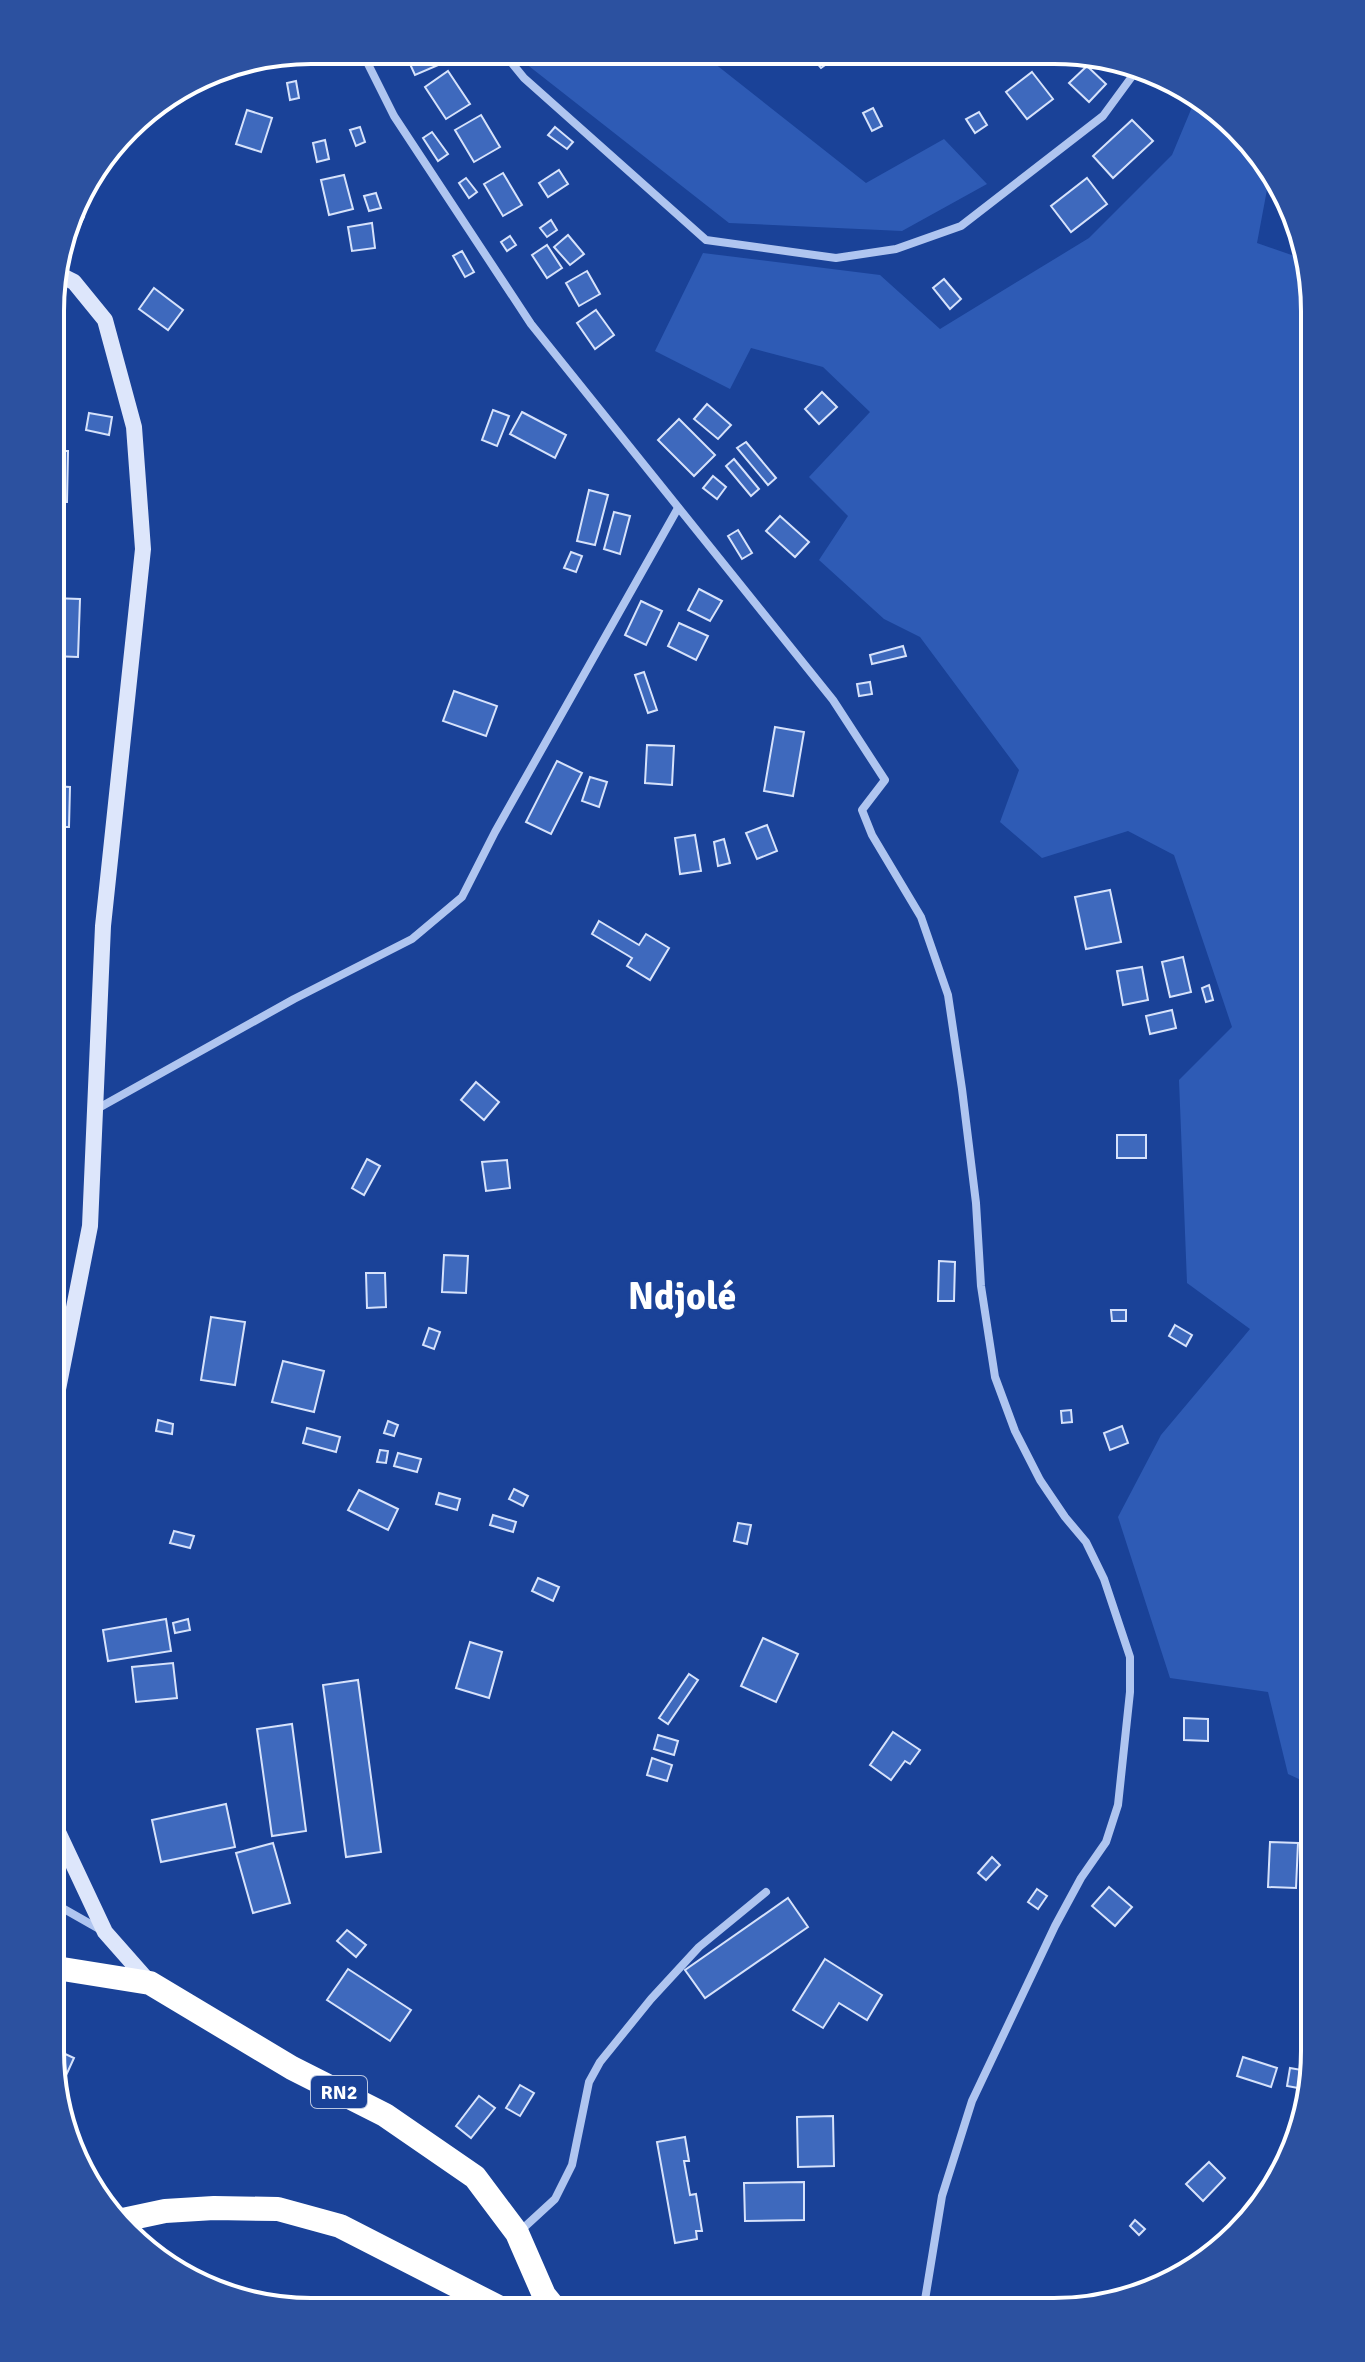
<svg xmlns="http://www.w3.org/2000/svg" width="1365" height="2362" font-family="Signika,sans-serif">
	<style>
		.green { fill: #2e5bb5 }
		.building { fill: #3e69bd; stroke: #d6e2fb; stroke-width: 2 }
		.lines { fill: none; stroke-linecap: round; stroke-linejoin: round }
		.street { stroke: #afc5f0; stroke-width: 8 }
		.secondary { stroke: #dde6fb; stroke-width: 16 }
		.highway { stroke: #fff; stroke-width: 24 }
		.labels { text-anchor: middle; stroke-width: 7; stroke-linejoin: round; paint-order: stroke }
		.shield { fill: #1a4298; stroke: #bac6e0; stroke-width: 2 }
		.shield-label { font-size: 20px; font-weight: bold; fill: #fff }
		.town-label { font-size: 38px; font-weight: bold; fill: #fff; stroke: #1a4298 }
		.rim { fill: none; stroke: #fff; stroke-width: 4 }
	</style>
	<rect width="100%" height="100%" fill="#1a4298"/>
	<g class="green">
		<polygon points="518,51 700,52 866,183 944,139 987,184 902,231 729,223 525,63"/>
		<polygon points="1195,100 1226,115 1269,179 1257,243 1306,260 1315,311 1314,1786 1288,1774 1268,1692 1170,1678 1118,1517 1161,1435 1250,1329 1187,1283 1179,1080 1232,1027 1174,855 1128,831 1042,858 1000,822 1019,770 920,637 884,619 819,560 848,516 809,477 870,412 823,367 751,348 730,389 655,351 703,253 880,275 940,329 1089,238 1172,155"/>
	</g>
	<g class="building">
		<polygon points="404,51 438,51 443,63 415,75"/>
		<polygon points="826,53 832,60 821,68 809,54"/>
		<polygon points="1087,66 1106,84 1089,102 1069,83"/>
		<polygon points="448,71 470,104 446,119 425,87"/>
		<polygon points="1032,72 1053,99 1027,119 1006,92"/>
		<polygon points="296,81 299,98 290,100 287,83"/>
		<polygon points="873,108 882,126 872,131 863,113"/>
		<polygon points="247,110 272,118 261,152 236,144"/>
		<polygon points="979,112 987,125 975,133 966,119"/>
		<polygon points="481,115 500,147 474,162 455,130"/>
		<polygon points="1132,120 1153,141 1113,178 1093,156"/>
		<polygon points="360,127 365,142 356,146 350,130"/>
		<polygon points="555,127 573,142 567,149 548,135"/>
		<polygon points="432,132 448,154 438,161 423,138"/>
		<polygon points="325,140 329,159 317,162 313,143"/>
		<polygon points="559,170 568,184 548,197 539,183"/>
		<polygon points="503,173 522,205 503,216 484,184"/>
		<polygon points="344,175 353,209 329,215 321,180"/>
		<polygon points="466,178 477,192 469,198 459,183"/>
		<polygon points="1087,178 1107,204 1071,232 1051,206"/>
		<polygon points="376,193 381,208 369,211 364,196"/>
		<polygon points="73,211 84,217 68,249 62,246"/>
		<polygon points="551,220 557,230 547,237 540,228"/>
		<polygon points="372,223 375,248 352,251 348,227"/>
		<polygon points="568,235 584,254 570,265 554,247"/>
		<polygon points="510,236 516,245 507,251 501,242"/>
		<polygon points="547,245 562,268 547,278 532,255"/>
		<polygon points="462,251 474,272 465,277 453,256"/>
		<polygon points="587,271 600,294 579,306 566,283"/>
		<polygon points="944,279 961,299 950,309 933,288"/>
		<polygon points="154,288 183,310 168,330 139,309"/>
		<polygon points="596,310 614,335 595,349 577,323"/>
		<polygon points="822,392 837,407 819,424 805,409"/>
		<polygon points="707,404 731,425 718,439 694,419"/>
		<polygon points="493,410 509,416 497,446 482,440"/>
		<polygon points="522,412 566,435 555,458 510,434"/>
		<polygon points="89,413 112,417 109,435 86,430"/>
		<polygon points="679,419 715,455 694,476 658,440"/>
		<polygon points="746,442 776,478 768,485 737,448"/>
		<polygon points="52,451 68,451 67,502 52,502"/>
		<polygon points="734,459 759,489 751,496 726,466"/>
		<polygon points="713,476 726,487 717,499 703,488"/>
		<polygon points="589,490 608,495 595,545 577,541"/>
		<polygon points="614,512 630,516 620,554 604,549"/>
		<polygon points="780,516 809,542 795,557 766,531"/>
		<polygon points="738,530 752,553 742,559 728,536"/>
		<polygon points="571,552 582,556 576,572 564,568"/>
		<polygon points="699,589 722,601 710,621 688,610"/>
		<polygon points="52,598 80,599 78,657 52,656"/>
		<polygon points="641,601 662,611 646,645 625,635"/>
		<polygon points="679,623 708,636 696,660 668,646"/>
		<polygon points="903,646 906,656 872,664 870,655"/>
		<polygon points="644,672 657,710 648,713 635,675"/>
		<polygon points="870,682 872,694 859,696 857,684"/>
		<polygon points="454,691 497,706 486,736 443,721"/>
		<polygon points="775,727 804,732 793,796 764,791"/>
		<polygon points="647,745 674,746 672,785 645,783"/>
		<polygon points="557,761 582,773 551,834 526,822"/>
		<polygon points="590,777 607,782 599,807 582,801"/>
		<polygon points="52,786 70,787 69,827 52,827"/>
		<polygon points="767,825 777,851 757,859 746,833"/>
		<polygon points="695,835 701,871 680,874 675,838"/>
		<polygon points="724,839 730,863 718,866 714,842"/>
		<polygon points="1110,890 1121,942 1086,949 1075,897"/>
		<polygon points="599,921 639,945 646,934 669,948 650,980 627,966 632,958 592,934"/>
		<polygon points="1183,957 1191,992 1170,997 1162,962"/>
		<polygon points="1142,967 1148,1000 1123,1005 1117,971"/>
		<polygon points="1209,985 1213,1000 1206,1002 1202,988"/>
		<polygon points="1172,1010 1176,1028 1150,1034 1146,1016"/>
		<polygon points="476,1082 499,1102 484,1120 461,1100"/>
		<rect x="1117" y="1135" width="29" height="23"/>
		<polygon points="367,1159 380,1166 364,1195 352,1188"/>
		<polygon points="507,1160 510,1188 486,1191 482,1162"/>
		<polygon points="444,1255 468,1256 466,1293 442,1292"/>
		<polygon points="939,1261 955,1262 954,1301 938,1301"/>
		<polygon points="366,1273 385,1273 386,1307 367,1308"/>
		<polygon points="1111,1310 1126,1310 1126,1321 1112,1321"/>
		<polygon points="211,1317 245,1322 235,1385 201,1380"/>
		<polygon points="1175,1325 1192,1335 1186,1346 1169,1336"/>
		<polygon points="429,1328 440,1332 434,1349 423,1345"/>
		<polygon points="283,1361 324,1371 314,1412 272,1402"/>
		<polygon points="1071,1410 1072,1422 1062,1423 1061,1411"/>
		<polygon points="158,1420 173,1424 172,1434 156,1431"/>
		<polygon points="388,1421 398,1425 394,1436 384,1433"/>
		<polygon points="1122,1426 1128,1443 1110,1450 1104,1433"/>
		<polygon points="307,1428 340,1437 336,1452 303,1443"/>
		<polygon points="380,1450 388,1451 386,1463 377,1462"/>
		<polygon points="398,1453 421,1459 417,1472 394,1466"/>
		<polygon points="514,1489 528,1496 523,1506 509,1499"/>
		<polygon points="359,1490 398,1509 388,1530 348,1510"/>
		<polygon points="439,1493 460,1499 457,1510 436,1504"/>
		<polygon points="493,1515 516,1522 513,1532 490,1525"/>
		<polygon points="738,1523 751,1525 747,1544 734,1541"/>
		<polygon points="174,1531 194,1536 190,1548 170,1543"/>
		<polygon points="538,1578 559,1587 553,1601 532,1591"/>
		<polygon points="166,1619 171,1651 108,1661 103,1630"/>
		<polygon points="188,1619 190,1630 175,1633 173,1623"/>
		<polygon points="763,1638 798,1654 776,1702 741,1686"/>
		<polygon points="470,1642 502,1652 489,1698 456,1688"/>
		<polygon points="173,1663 177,1698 136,1702 132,1667"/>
		<polygon points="689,1674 698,1680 668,1724 659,1718"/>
		<polygon points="358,1680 381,1852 346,1857 323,1685"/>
		<polygon points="1184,1718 1208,1719 1208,1741 1184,1740"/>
		<polygon points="292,1724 306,1831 272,1836 257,1729"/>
		<polygon points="893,1732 920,1750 910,1764 905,1761 891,1780 870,1765"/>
		<polygon points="658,1735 678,1741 674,1755 654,1749"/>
		<polygon points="652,1758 672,1765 667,1781 647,1775"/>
		<polygon points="226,1804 235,1847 161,1862 152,1820"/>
		<polygon points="1270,1842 1298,1843 1296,1888 1268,1887"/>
		<polygon points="273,1843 290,1903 253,1913 236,1853"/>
		<polygon points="992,1857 1000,1865 986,1880 978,1873"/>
		<polygon points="1109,1887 1132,1907 1115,1926 1092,1906"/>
		<polygon points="1037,1889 1047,1896 1038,1909 1028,1902"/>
		<polygon points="788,1898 808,1927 705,1998 685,1970"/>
		<polygon points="347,1930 366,1945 356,1957 337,1941"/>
		<polygon points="825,1959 882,1995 867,2020 839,2003 823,2028 793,2010"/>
		<polygon points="348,1969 411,2010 390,2041 327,2000"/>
		<polygon points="50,2047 74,2058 57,2095 50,2051"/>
		<polygon points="1243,2057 1277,2068 1271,2087 1237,2076"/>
		<polygon points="1290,2068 1313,2072 1309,2090 1287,2086"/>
		<polygon points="520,2085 534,2093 520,2116 506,2108"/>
		<polygon points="479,2096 495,2108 471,2138 456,2126"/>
		<polygon points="833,2116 834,2166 798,2167 797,2117"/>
		<polygon points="685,2137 689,2161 684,2161 690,2195 696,2194 702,2231 696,2231 697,2239 675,2243 657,2142"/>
		<polygon points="1209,2162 1225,2178 1203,2201 1186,2184"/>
		<polygon points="804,2182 804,2220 745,2221 744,2183"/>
		<polygon points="1135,2220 1145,2229 1139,2235 1130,2226"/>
		<polygon points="295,2301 310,2310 290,2310"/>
	</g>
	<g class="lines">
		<g class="street">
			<polyline points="361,50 394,116 531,324 833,700 885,780 862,810 872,835 921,917 948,995 962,1089 976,1203 981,1286 995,1377 1015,1431 1040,1480 1065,1517 1086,1542 1104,1579 1130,1657 1130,1692 1118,1805 1106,1842 1081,1878 1055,1926 972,2101 942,2196 923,2312"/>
			<polyline points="502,51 524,78 706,240 836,258 896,249 961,226 1103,116 1136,71"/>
			<polyline points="95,1110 294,999 412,939 462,897 495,832 678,508"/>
			<polyline points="50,1901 101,1930"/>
			<polyline points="518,2233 555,2199 572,2165 589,2082 600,2062 651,1999 699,1947 766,1892"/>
		</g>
		<g class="secondary">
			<polyline points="51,1425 90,1226 103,926 143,549 134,427 105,320 74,282 54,272"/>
			<polyline points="50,1815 105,1932 150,1983"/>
		</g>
		<g class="highway">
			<polyline points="50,1967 150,1983 292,2068 385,2115 475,2177 517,2233 544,2295 557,2311"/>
			<polyline points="118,2221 165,2211 214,2208 278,2209 340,2226 504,2310"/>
		</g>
	</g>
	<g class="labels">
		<rect class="shield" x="311" y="2076" width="56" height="32" rx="6"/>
		<g class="shield-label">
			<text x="339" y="2099">RN2</text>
		</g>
		<g class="town-label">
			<text x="682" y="1309">Ndjolé</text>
		</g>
	</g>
	<path d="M0 0H1365V2362H0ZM311 64H1054A247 247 0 0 1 1301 311V2051A247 247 0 0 1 1054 2298H311A247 247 0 0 1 64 2051V311A247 247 0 0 1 311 64Z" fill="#2c51a0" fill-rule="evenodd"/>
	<path class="rim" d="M311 64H1054A247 247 0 0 1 1301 311V2051A247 247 0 0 1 1054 2298H311A247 247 0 0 1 64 2051V311A247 247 0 0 1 311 64Z"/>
</svg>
